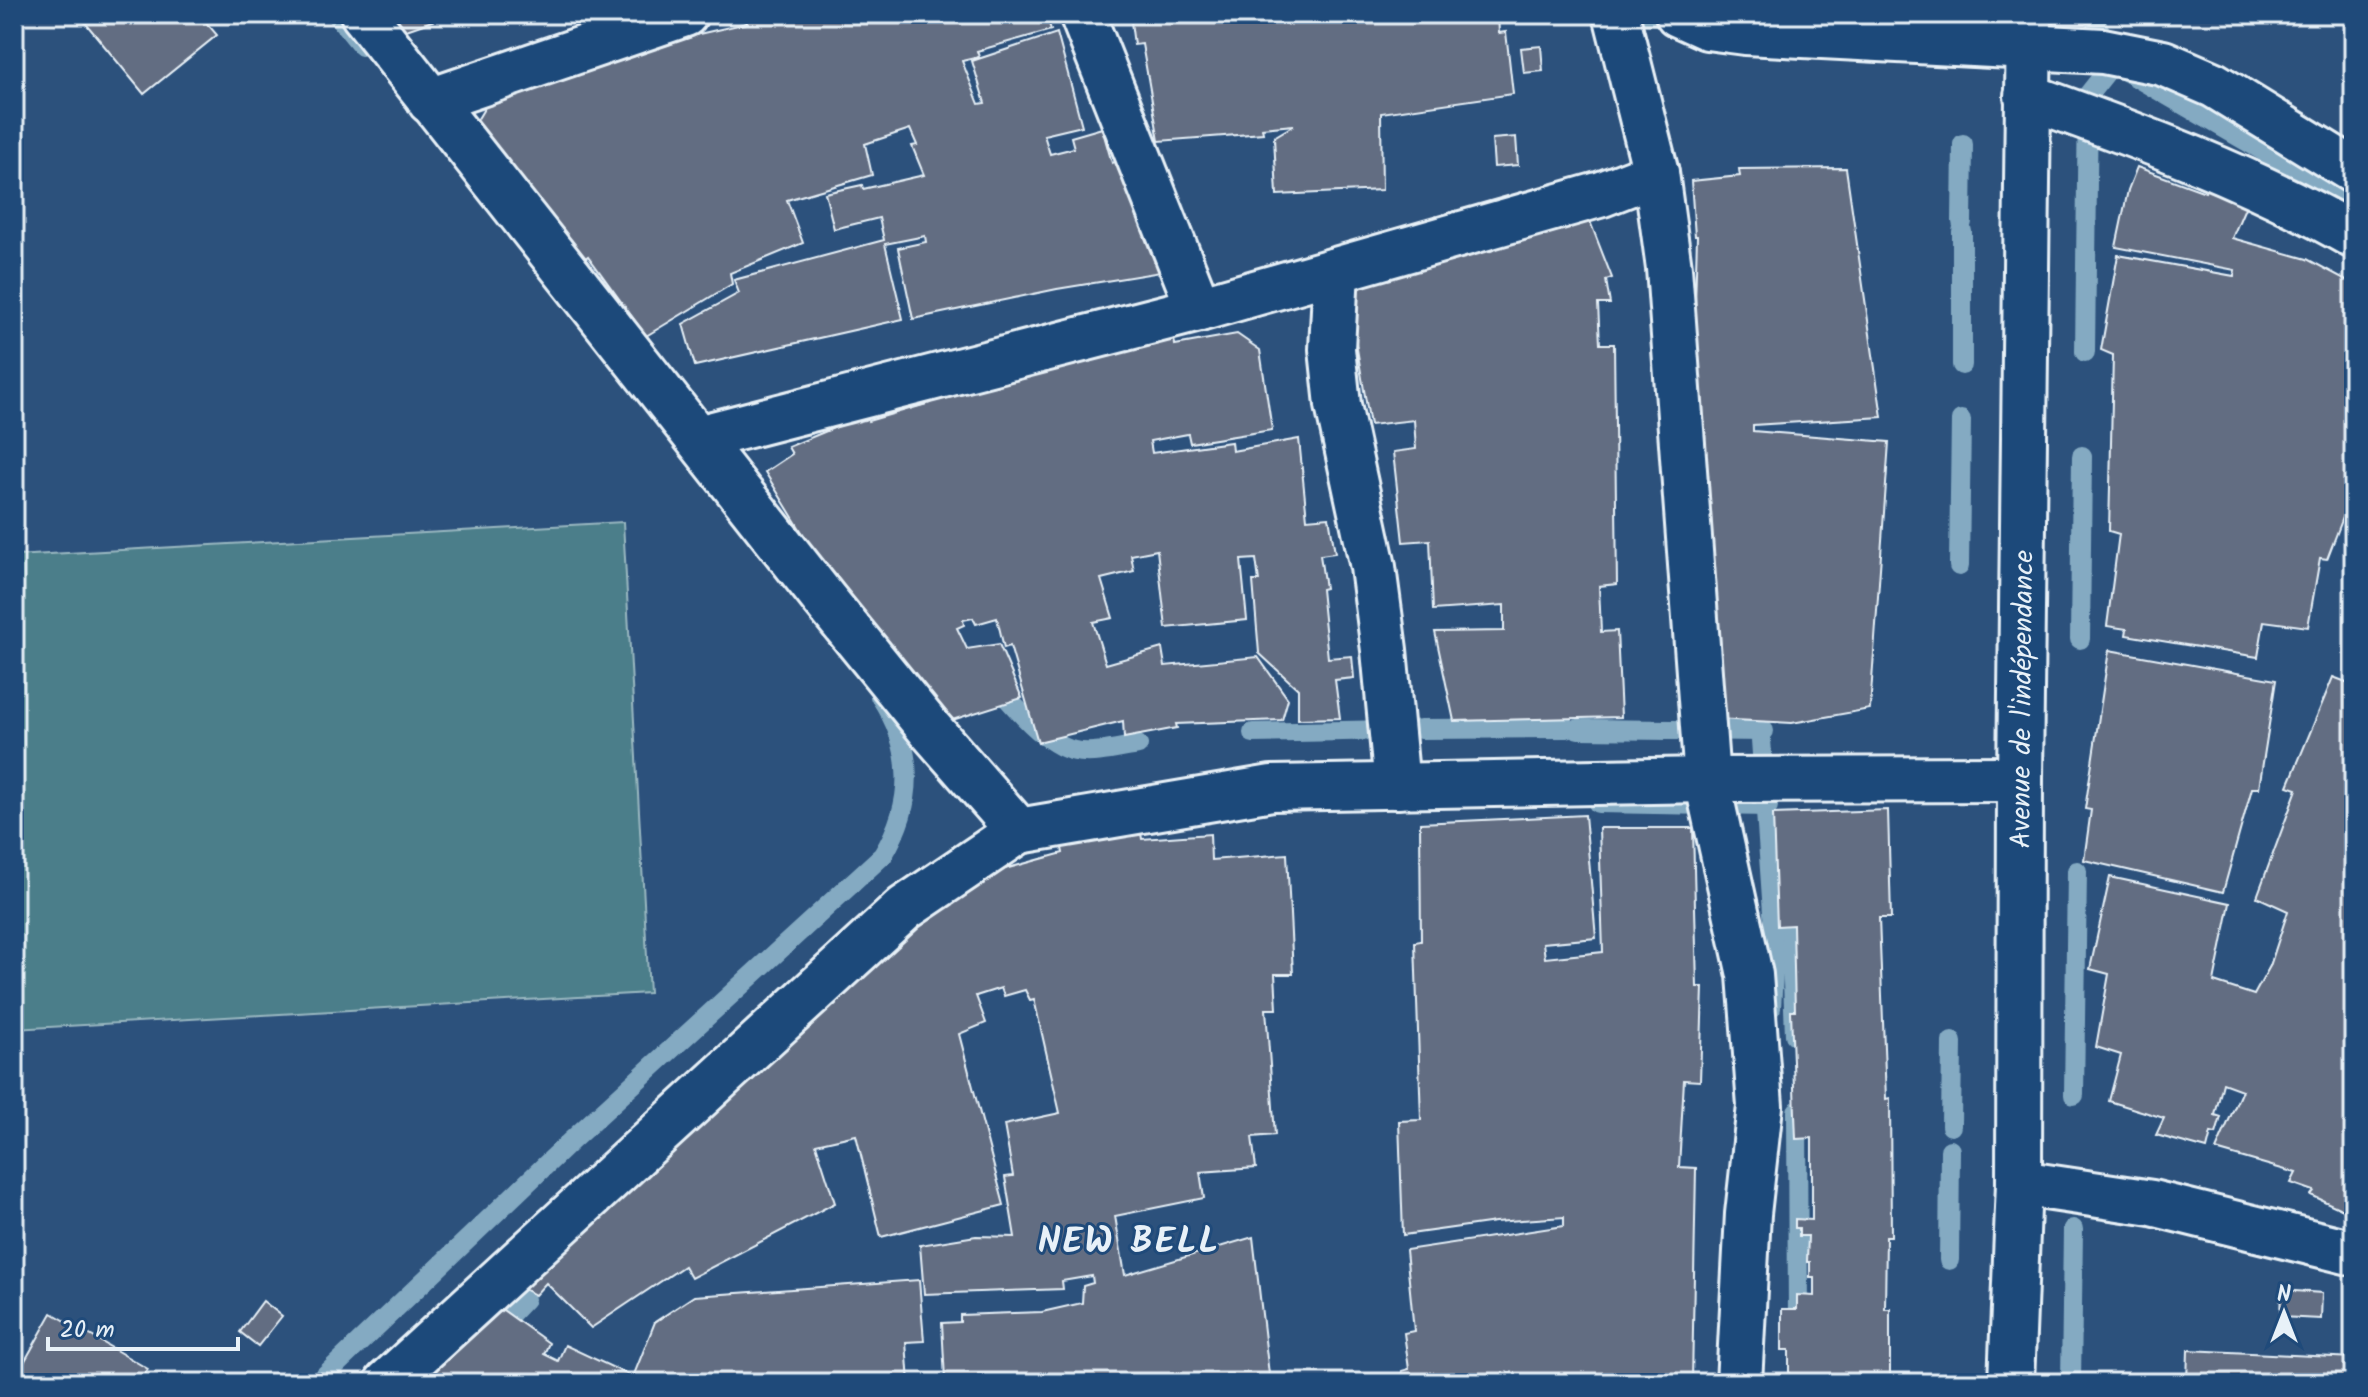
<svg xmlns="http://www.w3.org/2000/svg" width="2368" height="1397" font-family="Kalam,sans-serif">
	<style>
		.park { fill: #4c7e8a; stroke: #9ab8c1; stroke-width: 2 }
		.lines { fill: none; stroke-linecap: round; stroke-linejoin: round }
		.stream { stroke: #84aac2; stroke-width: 20 }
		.building { fill: #626d82; stroke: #e8f1f8; stroke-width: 2 }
		.minor-casing { stroke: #e8f1f8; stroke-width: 50 }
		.major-casing { stroke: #e8f1f8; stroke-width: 50 }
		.minor { stroke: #1f4a7a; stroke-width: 44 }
		.major { stroke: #1f4a7a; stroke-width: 44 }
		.labels { text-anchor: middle; stroke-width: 6; stroke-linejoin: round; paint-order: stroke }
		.street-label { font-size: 28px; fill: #e8f1f8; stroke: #1f4a7a }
		.district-label { font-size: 36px; font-weight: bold; letter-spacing: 2px; fill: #e8f1f8; stroke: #1f4a7a }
	</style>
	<rect width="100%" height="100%" fill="#2c517c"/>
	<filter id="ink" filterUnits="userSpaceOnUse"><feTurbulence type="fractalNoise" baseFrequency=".0125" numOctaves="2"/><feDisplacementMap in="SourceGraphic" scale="16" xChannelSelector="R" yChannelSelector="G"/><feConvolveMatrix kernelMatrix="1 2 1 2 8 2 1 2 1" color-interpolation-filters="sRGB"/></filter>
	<g filter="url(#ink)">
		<polygon class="park" points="623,522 649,993 14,1029 14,556"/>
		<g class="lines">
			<g class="stream">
				<polyline points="336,14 362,46"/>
				<polyline points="1633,14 1681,18"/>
				<polyline points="2092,14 2109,51"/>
				<polyline points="2122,69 2354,203"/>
				<polyline points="1962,222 1963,144"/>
				<polyline points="1962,231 1962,365"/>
				<polyline points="2085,352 2088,95 2107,71"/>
				<polyline points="1959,566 1961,420"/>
				<polyline points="2080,639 2082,456"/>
				<path d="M993 681C1012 704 1045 745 1075 751 1094 755 1119 748 1138 745"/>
				<polyline points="1758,696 1775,942 1771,1008"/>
				<polyline points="1420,729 1567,728"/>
				<polyline points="1578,729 1764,731"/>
				<polyline points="1253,733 1390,730"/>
				<polyline points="1598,803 1768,806"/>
				<polyline points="1790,899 1795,1035"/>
				<polyline points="2074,1095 2077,871"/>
				<polyline points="1797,1111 1798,1323"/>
				<polyline points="1951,1126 1952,1042"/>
				<polyline points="1949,1260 1950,1150"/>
				<polyline points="492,1334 525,1299"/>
				<path d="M317 1383 571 1141 883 855C915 802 915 749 880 696"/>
				<polyline points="2071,1383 2073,1229"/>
			</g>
		</g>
		<g class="building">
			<polygon points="78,14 199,14 217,35 144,94"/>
			<polygon points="380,14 452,14 392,35"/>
			<polygon points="761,14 1046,14 1051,30 977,51 979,57 962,61 979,104 985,103 972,61 1057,33 1082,126 1044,135 1050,154 1074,148 1071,137 1102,128 1112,163 1121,160 1156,240 1161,272 1057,289 913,319 898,248 926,242 925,236 885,244 903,319 695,366 683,324 739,293 734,280 884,240 879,218 834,229 825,193 862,185 863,189 924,175 912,146 917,145 910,129 865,144 872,175 787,200 803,243 730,273 732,284 646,336 588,256 578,264 470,132 497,87 638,48 747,23 746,17"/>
			<polygon points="1130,14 1417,14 1417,18 1454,14 1498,14 1499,33 1506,32 1513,94 1381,113 1382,190 1277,195 1274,137 1294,125 1262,128 1263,133 1159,141 1142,44 1134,45"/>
			<polygon points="1541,46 1543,71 1524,73 1521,48"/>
			<polygon points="1516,137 1518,165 1494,167 1492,139"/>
			<polygon points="2137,167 2205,192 2206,189 2247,203 2232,238 2307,259 2354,284 2354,489 2327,559 2320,558 2308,627 2264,621 2258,657 2126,635 2127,629 2107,626 2119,534 2109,531 2113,355 2101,350 2118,255 2234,276 2235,270 2116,247 2128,190"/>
			<polygon points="1846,168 1882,417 1753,425 1753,431 1889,442 1870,709 1792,723 1715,719 1694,343 1697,236 1695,236 1691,181 1740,176 1739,169"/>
			<polygon points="1586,211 1612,278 1606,280 1610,304 1598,304 1600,344 1614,344 1617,584 1599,586 1601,632 1617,631 1621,717 1454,721 1435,632 1504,631 1504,605 1433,610 1430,540 1403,542 1393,452 1416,449 1414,420 1370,425 1345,279 1488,242 1491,251"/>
			<polygon points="1237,334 1260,350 1272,430 1190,443 1188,434 1150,441 1152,453 1231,442 1232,451 1299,439 1307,519 1329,517 1335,553 1320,555 1325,588 1321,589 1328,658 1352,656 1354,678 1335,680 1340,718 1298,719 1298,689 1259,653 1253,581 1259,581 1256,559 1241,560 1247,620 1166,628 1157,550 1131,555 1134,571 1101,579 1113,618 1093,622 1106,664 1162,648 1165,666 1258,657 1288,699 1282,720 1176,724 1177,728 1124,738 1123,721 1038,742 1010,646 1004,648 997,618 976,624 973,618 963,620 964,625 957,628 967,649 999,644 1022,698 949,721 816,555 765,472 792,454 788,447 865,415 868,421 930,403 927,390 1174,338 1175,345"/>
			<polygon points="2109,650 2276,680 2259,788 2252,788 2223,892 2084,860 2091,810 2085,809"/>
			<polygon points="2333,677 2354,685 2354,1215 2311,1195 2314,1191 2291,1183 2296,1173 2216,1150 2242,1090 2223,1083 2215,1115 2221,1117 2216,1134 2211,1133 2207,1149 2156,1135 2164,1118 2109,1101 2121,1055 2096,1047 2109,974 2090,969 2110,877 2230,903 2214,982 2254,995 2270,966 2288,911 2257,897 2297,789 2288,786"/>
			<polygon points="1888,810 1891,918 1879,918 1886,1099 1890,1098 1891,1236 1886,1236 1885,1309 1890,1309 1890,1383 1789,1383 1789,1350 1782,1350 1782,1309 1797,1309 1797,1295 1814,1296 1814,1277 1810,1277 1810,1262 1807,1262 1808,1236 1799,1236 1799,1228 1795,1228 1795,1219 1812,1220 1812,1138 1796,1139 1791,1011 1795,1011 1793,925 1777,926 1773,814"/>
			<polygon points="1585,815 1596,938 1543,943 1545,958 1603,952 1599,828 1693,828 1697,987 1703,987 1700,1081 1684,1080 1679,1167 1696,1168 1692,1383 1403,1383 1402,1371 1409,1369 1404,1333 1414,1331 1406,1250 1564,1226 1564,1217 1495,1222 1403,1235 1399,1121 1421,1120 1415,942 1421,941 1420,823"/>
			<polygon points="1140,828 1142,839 1210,834 1211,860 1287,854 1293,974 1275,974 1277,1009 1266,1009 1275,1135 1252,1137 1256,1168 1200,1172 1204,1198 1115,1216 1125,1275 1253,1237 1270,1383 932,1383 931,1380 945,1380 942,1323 960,1322 960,1315 1042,1312 1082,1303 1083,1286 1093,1283 1092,1276 1062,1281 1063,1289 924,1294 920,1245 976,1236 1015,1237 1005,1177 1013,1176 1004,1125 1060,1113 1034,999 1030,1000 1025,990 1004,996 1001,988 976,996 986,1023 959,1034 1004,1205 881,1237 856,1135 816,1144 835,1203 691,1278 684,1266 591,1328 546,1283 535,1295 510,1282 961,881 1063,853 1061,843"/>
			<polygon points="919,1280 924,1341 906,1342 909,1383 420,1383 486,1298 549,1343 544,1354 558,1361 565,1345 633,1377 655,1322 694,1296"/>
			<polygon points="2281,1290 2322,1293 2321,1319 2280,1317"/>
			<polygon points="263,1301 282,1316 258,1346 240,1332"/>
			<polygon points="52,1313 148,1369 140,1383 20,1383 14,1380"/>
			<polygon points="2188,1350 2354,1358 2354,1383 2187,1383"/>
		</g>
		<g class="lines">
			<g class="minor-casing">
				<g id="minor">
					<polyline points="363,14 824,599 928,727 1019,831"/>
					<polyline points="1082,14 1199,309"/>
					<polyline points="1616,14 1656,173 1669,268 1707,780 1750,975 1760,1106 1748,1214 1739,1383"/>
					<polyline points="1678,14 1707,27 1745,32 2103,51 2163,63 2214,85 2354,171"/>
					<path d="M2027 96C2139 136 2251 177 2354 236"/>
					<polyline points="430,101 685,14"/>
					<polyline points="1336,270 1332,349 1338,405 1373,567 1384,650 1397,786"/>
					<polyline points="698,438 1199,309 1602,194 1656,173"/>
					<polyline points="2019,1183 2152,1203 2354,1253"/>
					<polyline points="387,1383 905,908 1019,831 1272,788 1707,780 2020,779"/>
				</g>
			</g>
			<g class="major-casing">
				<g id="major">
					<path id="s1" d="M2011 1383 2019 1183 2020 779 2029 14"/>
				</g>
			</g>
			<use href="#minor" class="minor"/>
			<use href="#major" class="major"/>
		</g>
	</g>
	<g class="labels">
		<g class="street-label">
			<text dy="10" stroke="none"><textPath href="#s1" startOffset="684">Avenue de l'indépendance</textPath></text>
		</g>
		<g class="district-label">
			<text x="1129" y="1252">NEW BELL</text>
		</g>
	</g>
	<rect width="2368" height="1397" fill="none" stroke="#1f4a7a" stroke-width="48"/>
	<rect x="24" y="24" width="2320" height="1349" fill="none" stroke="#e8f1f8" stroke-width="3" filter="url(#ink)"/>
	<g transform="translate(2284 1313)" stroke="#1f4a7a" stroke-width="6" paint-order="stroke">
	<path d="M0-6L14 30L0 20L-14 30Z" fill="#e8f1f8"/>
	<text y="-12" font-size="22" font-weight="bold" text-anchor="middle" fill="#e8f1f8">N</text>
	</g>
	<path d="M48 1337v12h190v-12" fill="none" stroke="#e8f1f8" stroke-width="4"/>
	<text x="60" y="1337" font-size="24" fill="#e8f1f8" stroke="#1f4a7a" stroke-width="6" paint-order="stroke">20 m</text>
</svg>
